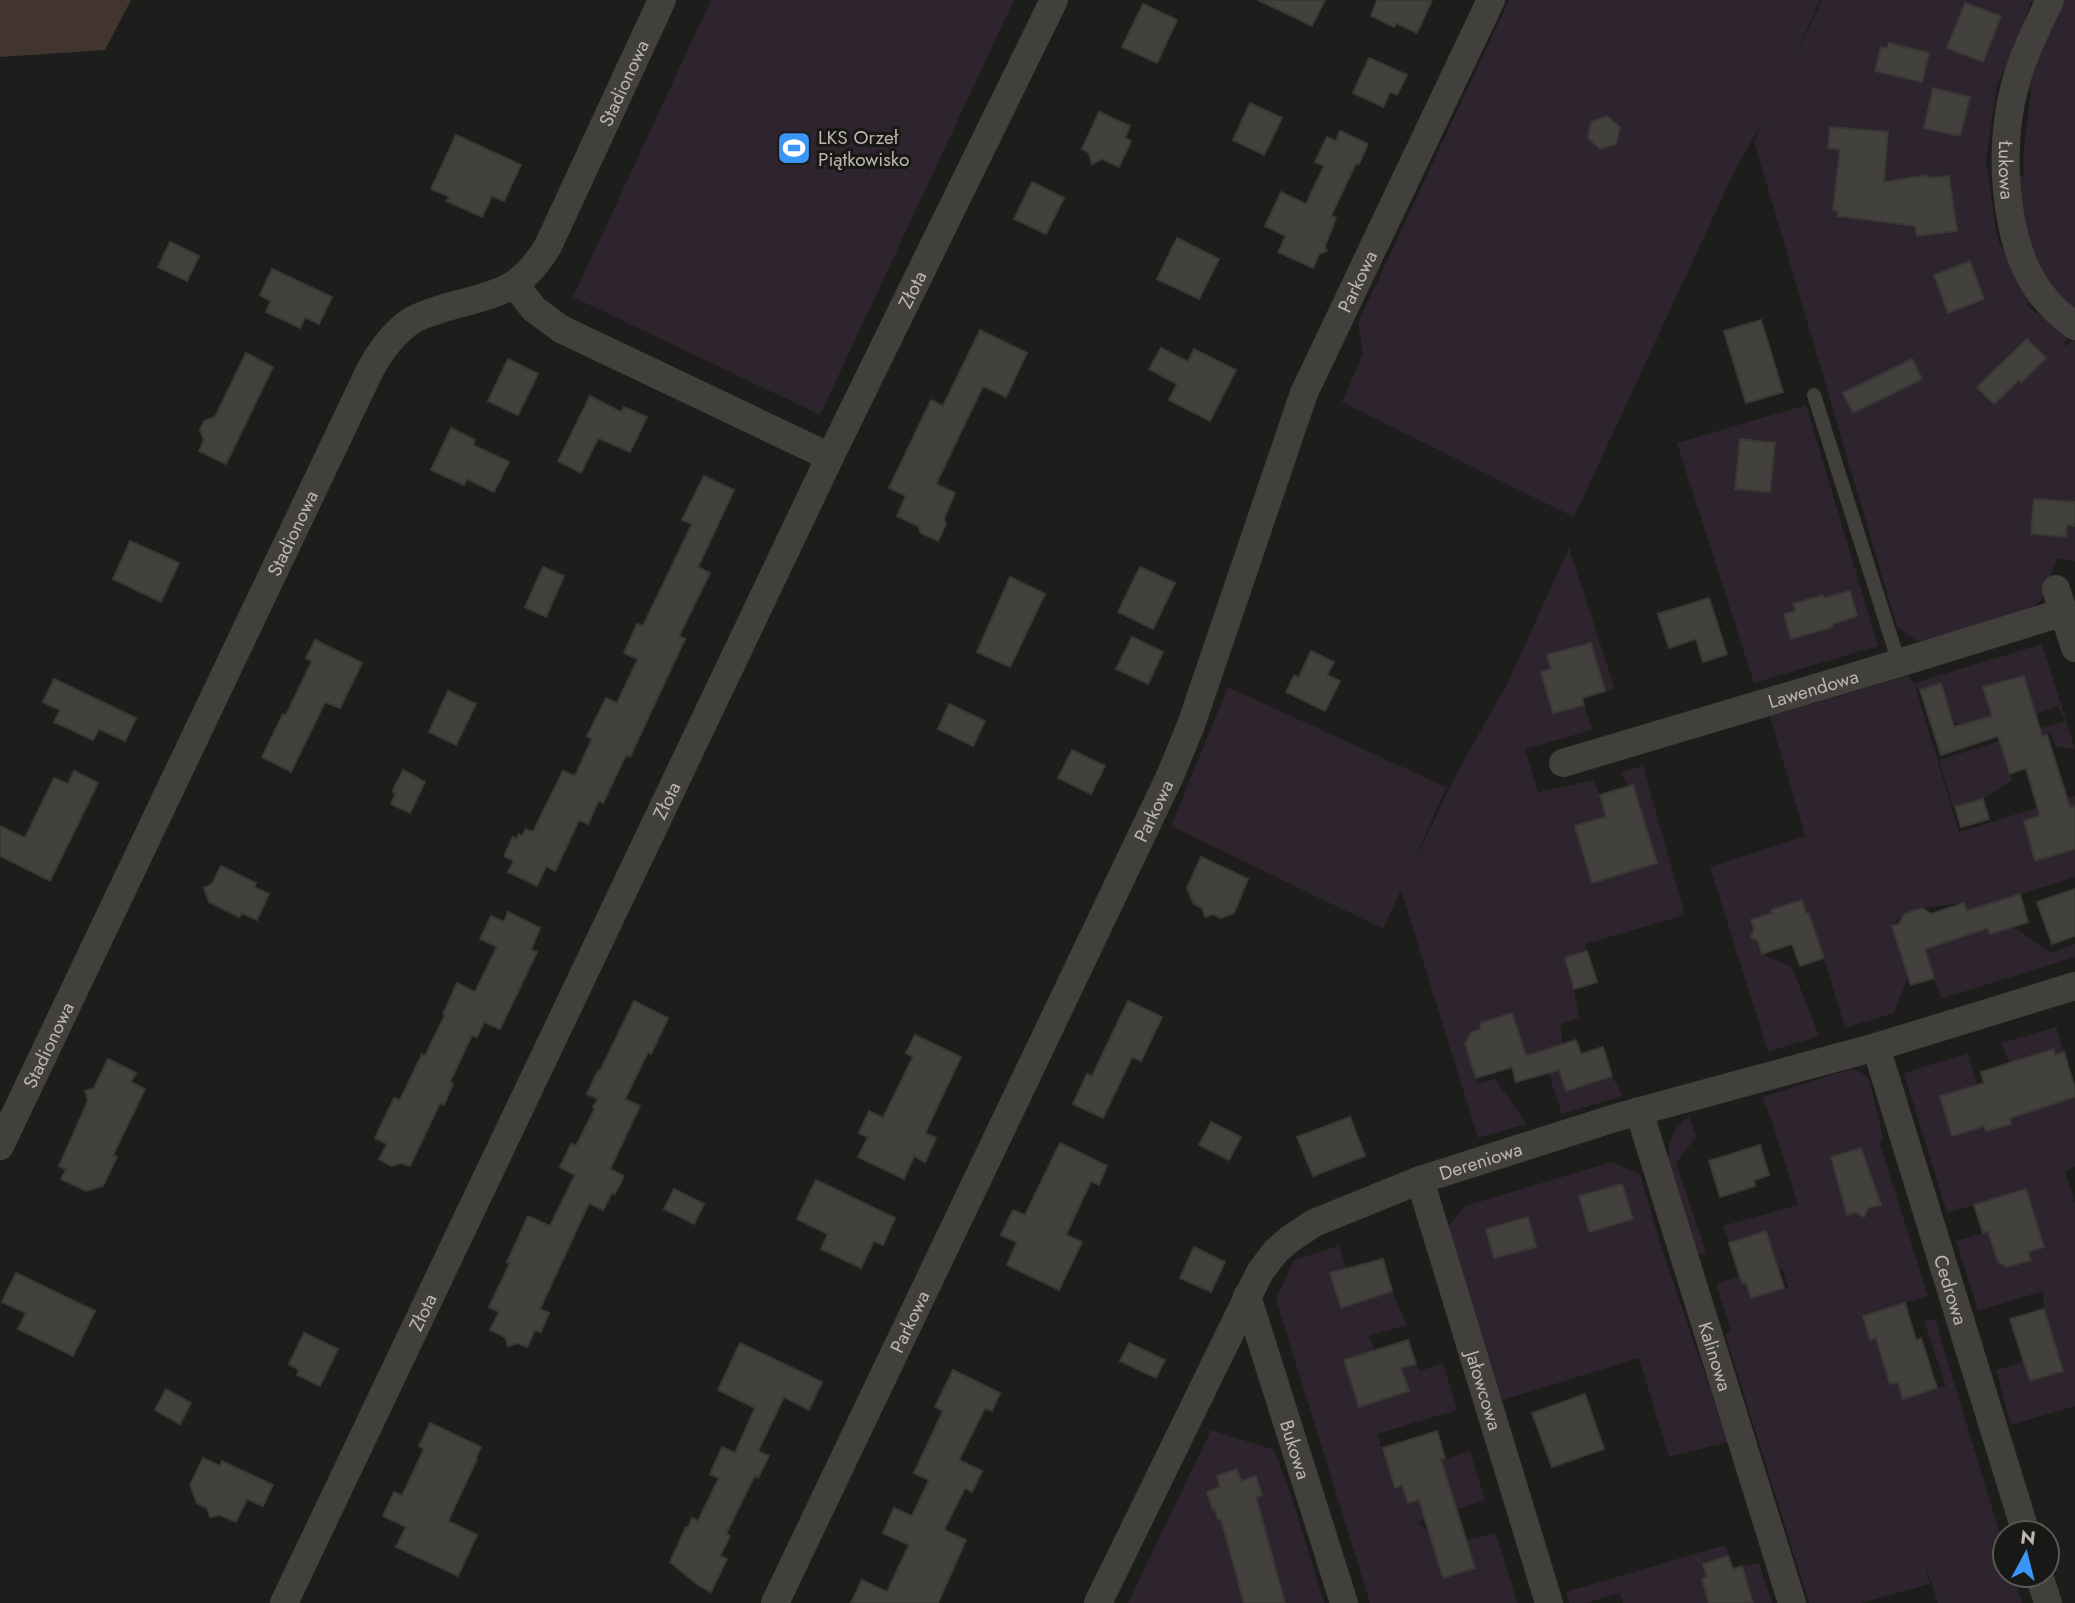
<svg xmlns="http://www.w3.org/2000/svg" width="2075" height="1603" font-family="Jost,sans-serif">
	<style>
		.green { fill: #2d242d }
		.water { fill: #423530 }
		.building { fill: #42413d; stroke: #393835; stroke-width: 2 }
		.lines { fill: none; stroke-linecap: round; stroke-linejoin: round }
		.lane { stroke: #42403c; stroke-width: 14 }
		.street { stroke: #42403c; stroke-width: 28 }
		.labels { text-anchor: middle; stroke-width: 6; stroke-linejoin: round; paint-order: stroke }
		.street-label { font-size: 19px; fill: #bdb6ad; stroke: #181816 }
		.poi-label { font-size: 19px; fill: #bdb6ad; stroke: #181816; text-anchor: start }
	</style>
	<rect width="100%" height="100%" fill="#1d1d1b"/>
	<g class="green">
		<polygon points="711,0 1014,0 820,415 573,297"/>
		<polygon points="1509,0 1820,0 1791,65 1822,0 2039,0 2037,4 2031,2 2025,17 2029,20 2009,72 2004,70 1997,85 1986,161 1997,236 2001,247 2007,247 2032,300 2026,305 2069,337 2063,343 2066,346 2073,340 2075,340 2075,561 2057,559 2041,600 2029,611 1918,642 1897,627 1754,141 1763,121 1736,168 1574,517 1342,402 1363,354 1358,323"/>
		<polygon points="2060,0 2075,0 2075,314 2048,289 2026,239 2016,176 2024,176 2023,158 2031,91 2024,88"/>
		<polygon points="1806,405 1878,646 1754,683 1677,443"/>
		<polygon points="1569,548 1615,689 1582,698 1592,730 1525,749 1538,792 1594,780 1606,817 1575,827 1592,883 1657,863 1633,786 1628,787 1621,772 1643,766 1685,915 1585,944 1587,951 1565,958 1574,989 1579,1018 1560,1024 1563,1044 1552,1048 1567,1091 1612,1076 1623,1096 1562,1114 1548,1072 1532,1078 1512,1014 1471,1032 1465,1044 1477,1084 1495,1079 1527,1124 1478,1138 1401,890 1383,929 1171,826 1228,687 1446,787 1415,860 1457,773 1507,684"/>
		<polygon points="2042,644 2075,749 2056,747 2051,734 2003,748 2012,781 1983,799 1953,808 1939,760 2065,721 2058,706 2035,715 1961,725 1952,721 1941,684 1920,690 1915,685 1959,832 2075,796 2075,877 1981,907 1990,934 2013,926 2051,953 2075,944 2075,957 1941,999 1924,948 1974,932 1964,903 1922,908 1904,914 1892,926 1908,977 1894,1013 1845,1028 1824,958 1801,901 1752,920 1762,954 1792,967 1819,1036 1768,1052 1710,867 1805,836 1770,716 1908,676 1914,683"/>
		<polygon points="2056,1027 2064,1052 2055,1055 2052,1048 2037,1053 2052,1104 2075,1097 2075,1167 2065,1171 2075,1203 2075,1406 2011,1425 1996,1370 2023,1362 2030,1381 2062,1371 2044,1309 2043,1291 1978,1311 1956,1241 1993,1230 2005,1268 2031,1260 2028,1252 2044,1246 2026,1189 1947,1213 1904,1073 1968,1053 1977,1085 1940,1096 1984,1126 1986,1131 2011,1124 2010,1118 2025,1113 2010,1063 2001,1043"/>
		<path d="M1850 1069 1861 1072 1869 1079 1883 1137 1880 1144 1928 1296 1863 1316 1870 1339 1881 1336 1890 1384C1909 1379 1927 1390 1946 1386L1924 1321 1935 1319 2005 1551V1575H2013L2022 1603H1938L1925 1564 1930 1584 1861 1603H1809L1725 1334 1731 1331 1716 1284 1739 1276 1741 1283 1746 1282 1752 1298 1788 1287 1783 1269 1778 1270 1766 1231 1729 1243 1723 1226 1798 1205 1771 1118 1762 1097Z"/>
		<path d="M1689 1116 1696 1137 1676 1163 1706 1252 1696 1256 1668 1158C1669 1139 1674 1128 1689 1116Z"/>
		<polygon points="1612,1162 1640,1174 1661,1246 1728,1442 1669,1457 1639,1358 1496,1402 1445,1230 1465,1206"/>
		<polygon points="1339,1246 1346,1269 1330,1274 1341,1308 1392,1291 1407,1325 1369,1336 1375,1350 1344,1360 1359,1407 1408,1391 1401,1368 1416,1364 1420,1371 1443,1363 1457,1410 1377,1434 1395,1487 1402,1485 1409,1503 1451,1490 1446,1475 1444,1476 1439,1461 1470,1451 1485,1500 1418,1522 1430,1534 1444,1578 1475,1568 1467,1540 1496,1533 1517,1603 1370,1603 1276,1299 1294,1260"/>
		<polygon points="1211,1430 1274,1450 1292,1498 1324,1603 1128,1603"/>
		<polygon points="1725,1545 1733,1569 1759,1563 1772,1603 1623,1603 1619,1593 1587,1603 1569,1603 1566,1592"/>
	</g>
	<polygon class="water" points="0,0 131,0 105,50 0,57"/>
	<g class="building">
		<polygon points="1258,0 1325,0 1312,26"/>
		<polygon points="1377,0 1432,0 1417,33 1396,23 1394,27 1371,16"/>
		<polygon points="1965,3 2001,16 1983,62 1947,48"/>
		<polygon points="1143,4 1177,20 1157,63 1122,47"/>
		<polygon points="1889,43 1929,53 1922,82 1875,71 1881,47 1887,48"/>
		<polygon points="1369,58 1407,75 1397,95 1390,92 1383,107 1353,93"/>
		<polygon points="1933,88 1970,97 1960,136 1924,128"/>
		<polygon points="1250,103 1282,118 1264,155 1233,140"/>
		<polygon points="1099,112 1130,126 1125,138 1131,141 1119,167 1102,159 1092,164 1089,153 1082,149"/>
		<polygon points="1607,116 1620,127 1616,144 1600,149 1588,138 1591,122"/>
		<polygon points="1830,127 1888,132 1884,182 1928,175 1929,178 1949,176 1957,231 1917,236 1915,226 1837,216 1838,211 1833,210 1840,149 1828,148"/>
		<polygon points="1340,131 1368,144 1359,164 1356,163 1331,216 1336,218 1325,246 1327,251 1319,254 1313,268 1278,252 1286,236 1265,226 1281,192 1306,204 1324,166 1315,162 1327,137 1336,141"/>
		<polygon points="456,135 521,165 504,201 492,196 482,217 446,201 450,197 431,189"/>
		<polygon points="1032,182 1064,198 1046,234 1014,219"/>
		<polygon points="1177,238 1219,259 1199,299 1157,279"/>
		<polygon points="170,242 199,256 187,281 158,267"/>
		<polygon points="1970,261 1984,299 1948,313 1934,275"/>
		<polygon points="272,269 332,297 319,324 305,317 300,328 266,312 271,301 260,295"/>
		<polygon points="1761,320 1783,392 1746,403 1724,331"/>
		<polygon points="980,330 1027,353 1006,397 983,386 936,484 955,493 944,518 946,524 938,541 921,533 918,526 897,516 906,496 889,488 931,400 943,406"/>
		<polygon points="2027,339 2046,358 2021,383 2019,380 1994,404 1977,387"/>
		<polygon points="1161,348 1188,362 1194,349 1236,370 1210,421 1169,400 1177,384 1149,369"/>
		<polygon points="246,353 273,367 226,464 199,451 204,440 200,430 204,421 215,417"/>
		<polygon points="508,359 538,374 518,415 488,401"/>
		<polygon points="1912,359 1922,379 1853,413 1843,393"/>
		<polygon points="590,396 621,412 624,407 647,417 630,452 598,438 581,473 558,461"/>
		<polygon points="451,428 475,440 473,445 509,462 494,492 467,479 464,485 431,470"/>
		<polygon points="1740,439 1775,443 1770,492 1735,489"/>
		<polygon points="704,476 734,490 698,567 710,573 679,636 685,639 630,757 626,755 603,803 599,800 588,824 579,820 555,871 546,866 537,886 508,872 514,861 504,856 513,837 516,839 519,834 522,836 526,829 533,832 563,771 575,776 592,739 587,736 606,698 617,703 638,659 624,653 637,624 643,626 692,524 682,520"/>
		<polygon points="2034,499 2075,502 2075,526 2067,525 2066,537 2031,534"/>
		<polygon points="130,541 179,563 161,602 113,579"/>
		<polygon points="543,567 564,576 546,617 525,607"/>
		<polygon points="1140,567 1175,583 1153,629 1118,612"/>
		<polygon points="1010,577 1045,594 1010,667 977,652"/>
		<polygon points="1850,591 1857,616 1832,624 1832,627 1791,639 1784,614 1796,611 1793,604 1823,595 1824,598"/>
		<polygon points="1709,598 1727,654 1703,662 1696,639 1669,648 1658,614"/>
		<polygon points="1132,637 1163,652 1148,684 1116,669"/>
		<polygon points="315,640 362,663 340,708 325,702 291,772 262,757 283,714 286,715 312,661 306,658"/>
		<polygon points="1591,643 1605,691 1582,698 1584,705 1553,713 1541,672 1551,669 1547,655"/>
		<polygon points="1311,651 1334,662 1327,675 1340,681 1325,711 1286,692 1294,676 1299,677"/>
		<polygon points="2024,676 2042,736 2047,735 2070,807 2075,806 2075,849 2035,861 2024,821 2040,816 2026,768 2010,774 1998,736 1941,755 1920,690 1941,683 1954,727 1992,716 1983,687"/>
		<polygon points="54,679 136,718 125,741 99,729 93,740 54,722 60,710 43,702"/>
		<polygon points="448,691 476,704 456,745 429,732"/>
		<polygon points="949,704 985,721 973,746 938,729"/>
		<polygon points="1072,750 1105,766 1091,794 1058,778"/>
		<polygon points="403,770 425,782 410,813 391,804 396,793 392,792"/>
		<polygon points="74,771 98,783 50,881 0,856 0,826 25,838 54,778 68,784"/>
		<polygon points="1633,785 1657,863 1592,883 1575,826 1606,817 1600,795"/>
		<polygon points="1983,799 1989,819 1961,827 1955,807"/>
		<polygon points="1201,857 1248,879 1234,913 1221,918 1213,914 1205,917 1202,908 1194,904 1187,888"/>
		<polygon points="221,866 256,883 254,887 269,894 257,920 242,913 239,917 209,902 204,888 212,884"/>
		<polygon points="2075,889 2075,936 2052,944 2037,902"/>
		<polygon points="2020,894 2028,922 1990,934 1988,928 1925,949 1934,978 1911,985 1892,926 1899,924 1904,914 1922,908 1931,914 1964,903 1967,911"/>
		<polygon points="1802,900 1806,913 1809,914 1824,958 1800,966 1792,944 1762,954 1758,941 1751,937 1754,929 1751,920 1772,913 1771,910"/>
		<polygon points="508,912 540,928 531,950 537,952 500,1029 484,1022 477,1037 472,1035 450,1082 453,1084 444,1105 440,1103 410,1166 401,1163 391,1166 379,1159 387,1144 375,1138 394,1098 400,1100 422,1054 425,1056 445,1015 443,1014 457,983 475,992 497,947 480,939 491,916 504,922"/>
		<polygon points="1587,951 1597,982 1574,989 1565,958"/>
		<polygon points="634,1001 668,1018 651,1054 648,1052 625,1099 640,1106 610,1169 624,1176 615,1194 612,1193 603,1210 589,1203 540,1309 549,1313 541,1332 535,1330 527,1347 518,1343 508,1346 505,1337 490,1330 499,1312 489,1307 510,1263 507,1262 528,1216 550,1226 575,1175 560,1167 571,1144 576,1146 595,1108 593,1107 598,1099 587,1094 598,1070 600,1071"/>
		<polygon points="1128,1001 1162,1017 1141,1061 1132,1057 1103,1118 1073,1104 1087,1074 1092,1076"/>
		<polygon points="1512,1013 1526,1056 1576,1040 1581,1054 1603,1047 1612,1076 1566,1091 1559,1070 1516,1082 1512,1067 1476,1078 1465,1044 1471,1032 1481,1029 1480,1023"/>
		<polygon points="915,1035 961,1057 925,1133 936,1138 925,1162 914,1156 904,1179 858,1157 868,1137 859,1133 869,1111 883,1118 913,1057 906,1053"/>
		<polygon points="2053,1049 2055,1055 2064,1052 2075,1088 2075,1097 2010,1118 2011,1124 1986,1131 1984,1126 1952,1136 1940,1096 1984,1083 1981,1072"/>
		<polygon points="108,1059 136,1073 131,1082 145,1089 113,1155 117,1157 103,1186 86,1191 61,1179 66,1170 59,1166 88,1101 85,1091 94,1088"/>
		<polygon points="1350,1117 1365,1156 1313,1176 1297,1137"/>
		<polygon points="1211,1122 1241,1137 1229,1160 1199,1145"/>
		<polygon points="1060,1143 1107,1166 1099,1185 1091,1181 1066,1235 1082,1242 1059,1290 1007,1265 1017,1242 1001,1235 1013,1210 1025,1215"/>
		<polygon points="1760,1145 1769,1175 1754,1180 1755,1186 1720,1197 1709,1161"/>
		<polygon points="1861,1148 1881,1205 1868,1208 1864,1217 1855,1212 1847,1215 1831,1157"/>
		<polygon points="816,1180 895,1218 883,1245 874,1241 861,1268 821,1249 828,1234 797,1219"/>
		<polygon points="1622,1184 1633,1219 1589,1232 1579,1196"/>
		<polygon points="674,1189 704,1204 694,1224 664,1209"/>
		<polygon points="2026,1189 2044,1247 2028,1252 2031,1260 2007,1267 1998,1262 1988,1231 1983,1233 1974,1205"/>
		<polygon points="1528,1217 1536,1247 1494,1258 1486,1229"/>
		<polygon points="1766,1231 1784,1288 1751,1298 1746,1282 1742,1283 1729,1243"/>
		<polygon points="1194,1247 1225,1262 1211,1292 1180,1278"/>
		<polygon points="1383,1259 1392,1291 1341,1308 1330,1273"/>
		<polygon points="16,1273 95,1311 73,1356 18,1329 26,1313 2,1302"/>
		<polygon points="1905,1303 1916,1340 1921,1338 1937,1388 1903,1399 1898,1382 1890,1384 1876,1338 1870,1340 1863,1316"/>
		<polygon points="2044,1309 2063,1371 2030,1381 2010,1319"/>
		<polygon points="304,1333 338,1349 320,1386 297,1375 299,1370 289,1364"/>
		<polygon points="1408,1340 1416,1364 1401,1368 1409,1391 1359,1407 1344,1360"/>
		<polygon points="740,1343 822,1382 809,1410 784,1397 758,1451 769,1456 758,1478 755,1476 748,1489 726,1534 730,1536 720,1556 727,1559 711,1592 698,1585 670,1562 686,1527 688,1528 692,1518 698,1521 719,1478 710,1474 722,1447 735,1453 755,1408 718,1390"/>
		<polygon points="1129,1343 1165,1360 1156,1378 1120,1361"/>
		<polygon points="953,1370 1000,1393 992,1411 985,1408 959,1460 982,1471 972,1492 965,1488 944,1530 966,1540 938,1603 851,1603 862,1580 887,1592 909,1545 883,1533 894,1508 912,1516 929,1480 914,1473 943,1411 935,1407"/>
		<polygon points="166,1389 191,1403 180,1424 155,1410"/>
		<polygon points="1585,1394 1604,1449 1552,1467 1532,1413"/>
		<polygon points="430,1423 481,1447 476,1458 477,1459 448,1521 477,1535 458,1576 396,1547 406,1527 383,1516 394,1492 402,1496 424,1449 419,1446"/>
		<polygon points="1437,1431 1445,1458 1441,1460 1475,1568 1443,1578 1419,1500 1408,1503 1402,1485 1395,1488 1383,1448"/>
		<polygon points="203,1458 220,1466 222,1461 273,1485 263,1506 247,1499 236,1522 220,1515 210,1517 207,1508 197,1503 190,1485"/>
		<polygon points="1237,1469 1241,1481 1256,1476 1262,1495 1256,1497 1285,1603 1244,1603 1221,1519 1218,1520 1215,1509 1213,1510 1207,1492 1220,1487 1217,1476"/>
		<polygon points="1728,1556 1733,1569 1742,1566 1753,1603 1709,1603 1702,1579 1707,1577 1703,1564"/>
	</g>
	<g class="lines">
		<polyline class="lane" points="1814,395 1899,663"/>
		<g class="street">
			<path id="s1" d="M2050 0C2037 28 2023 55 2015 85 1999 144 2002 236 2037 288 2047 304 2060 315 2075 326"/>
			<polyline points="515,285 534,309 561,329 830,457"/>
			<polyline points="2056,589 2075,648"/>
			<path id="s2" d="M1563 763 1899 663 2064 612"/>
			<path id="s3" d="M1876 1047 2026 1533"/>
			<path id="s4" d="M1639 1111 1792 1603"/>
			<path id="s5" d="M0 1146 370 370C380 352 393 333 411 321 423 314 437 310 451 306 498 293 521 291 548 246L662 0"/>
			<path id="s6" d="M1420 1180 1549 1603"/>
			<path id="s7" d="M1247 1296 1344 1603"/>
			<polyline points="2039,1575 2048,1603"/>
			<path id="s8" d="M284 1603 830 457 1054 0"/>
			<path id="s9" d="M775 1603 1170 776 1191 725 1304 393 1491 0"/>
			<path id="s10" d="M1098 1603 1260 1272 1276 1251 1290 1239 1314 1223 1420 1180 1618 1117 1876 1047 2075 986"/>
		</g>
	</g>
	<defs>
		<g id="stadium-square" transform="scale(1.75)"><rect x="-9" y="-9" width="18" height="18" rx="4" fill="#3b95f4" stroke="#181816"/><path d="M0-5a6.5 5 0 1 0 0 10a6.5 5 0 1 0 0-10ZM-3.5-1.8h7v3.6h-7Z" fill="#fff"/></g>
	</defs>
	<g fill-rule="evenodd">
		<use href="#stadium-square" x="794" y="148"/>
	</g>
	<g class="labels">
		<g class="street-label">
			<text dy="7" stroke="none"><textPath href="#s5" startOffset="1265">Stadionowa</textPath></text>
			<text dy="7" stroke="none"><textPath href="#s1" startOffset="178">Łukowa</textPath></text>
			<text dy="7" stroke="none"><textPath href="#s9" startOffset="1446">Parkowa</textPath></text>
			<text dy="7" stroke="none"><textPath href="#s8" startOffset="1456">Złota</textPath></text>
			<text dy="7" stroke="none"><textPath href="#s5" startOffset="679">Stadionowa</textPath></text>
			<text dy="7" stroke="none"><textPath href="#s2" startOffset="261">Lawendowa</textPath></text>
			<text dy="7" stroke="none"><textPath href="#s8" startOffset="889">Złota</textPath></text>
			<text dy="7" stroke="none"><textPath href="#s9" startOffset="878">Parkowa</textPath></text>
			<text dy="7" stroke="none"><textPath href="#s5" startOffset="112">Stadionowa</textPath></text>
			<text dy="7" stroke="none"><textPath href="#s10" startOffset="620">Dereniowa</textPath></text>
			<text dy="7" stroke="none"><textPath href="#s3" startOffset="254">Cedrowa</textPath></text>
			<text dy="7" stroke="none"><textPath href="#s8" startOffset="322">Złota</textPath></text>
			<text dy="7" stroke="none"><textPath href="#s9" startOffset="312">Parkowa</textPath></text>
			<text dy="7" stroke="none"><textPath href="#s4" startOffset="257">Kalinowa</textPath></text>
			<text dy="7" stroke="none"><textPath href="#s6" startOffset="220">Jałowcowa</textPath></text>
			<text dy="7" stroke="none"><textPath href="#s7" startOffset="161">Bukowa</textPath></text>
		</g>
		<g class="poi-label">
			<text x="818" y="144">LKS Orzeł<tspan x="818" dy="22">Piątkowisko</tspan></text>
		</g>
	</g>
	<g transform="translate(2026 1554) rotate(7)"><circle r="33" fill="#181816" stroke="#5a5752" stroke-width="2"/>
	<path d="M0-5L12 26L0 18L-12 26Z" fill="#3b95f4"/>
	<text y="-10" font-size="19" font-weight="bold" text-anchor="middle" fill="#bdb6ad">N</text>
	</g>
</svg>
